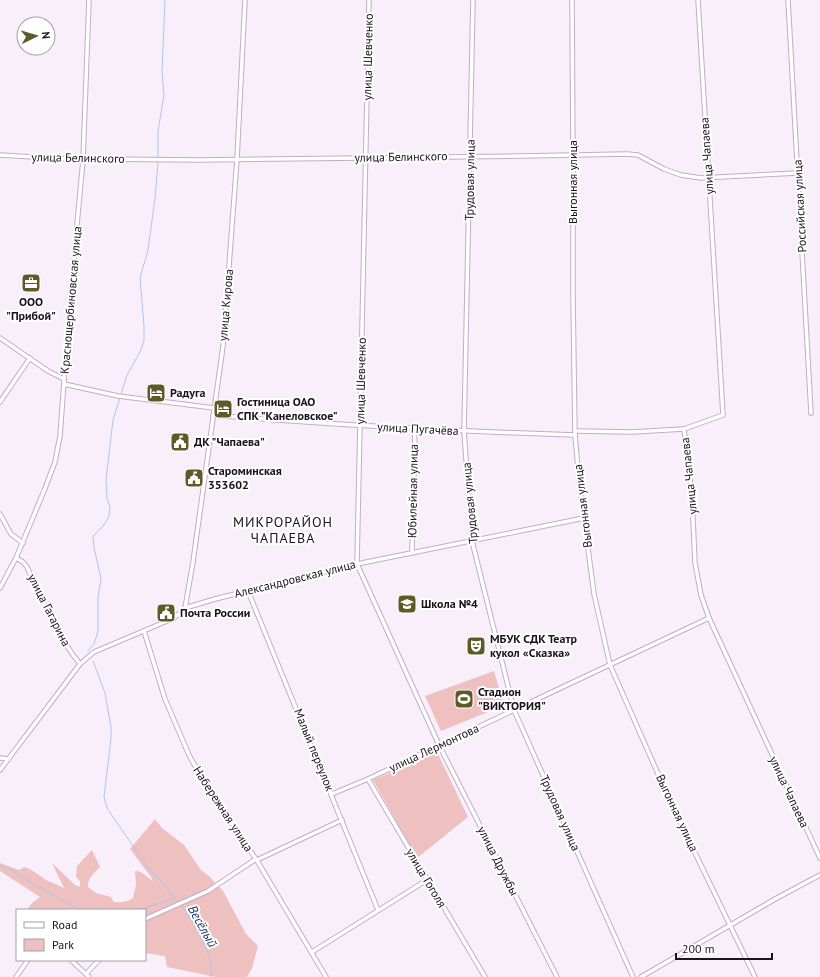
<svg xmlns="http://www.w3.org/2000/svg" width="820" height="977" font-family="'PT Sans',sans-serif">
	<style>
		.green { fill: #eec0c0 }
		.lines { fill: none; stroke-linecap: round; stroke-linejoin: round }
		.stream { stroke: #adc5ee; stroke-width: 1 }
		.minor-casing { stroke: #c3abc8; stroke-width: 5.5 }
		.minor { stroke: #fff; stroke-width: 3.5 }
		.labels { text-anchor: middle; stroke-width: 4; stroke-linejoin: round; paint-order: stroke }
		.street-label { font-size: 12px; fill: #1a121c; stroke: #fff }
		.poi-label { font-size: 12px; font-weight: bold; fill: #1a121c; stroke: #fff; text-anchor: start }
		.water-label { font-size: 13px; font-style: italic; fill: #173164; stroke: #fff }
		.quarter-label { font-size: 14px; letter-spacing: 1px; fill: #1a121c; stroke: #fff }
	</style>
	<rect width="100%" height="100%" fill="#f9effb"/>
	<g class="green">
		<polygon points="494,671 503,702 497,704 498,708 441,731 425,696"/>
		<polygon points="437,752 468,817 417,858 373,780"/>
		<path d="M155 819 162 828 184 845 201 870 209 876 223 891 246 934 258 946 252 968 247 977H216L167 967 165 956 145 953V910H27L31 904 40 897 0 871V863L19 870 24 867C32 869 39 875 46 880 52 883 58 885 64 888L52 863 75 885 80 887V881L76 877 77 866 92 850 100 867C93 874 88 878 88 887L96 893 111 897 114 902C121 903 127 902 133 898L136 885 135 871 141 872 153 881 151 877 130 849Z"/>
	</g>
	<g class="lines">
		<g class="stream">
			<polyline points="158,159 158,131 164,95 162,72 165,0"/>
			<polyline points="88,651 94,644 98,631 98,598 101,578 94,548 93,536 104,525 109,516 110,507 107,498 106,480 113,420 127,375 140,352 144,341 144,326 140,278 148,250 155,198 158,162"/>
			<polyline points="93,661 105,693 111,727 111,738 104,797 107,808 137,852 151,871 162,882 175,898"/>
			<polyline points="0,865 12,870 30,882 80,910"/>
			<path d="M180 904C191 917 211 951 211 968 212 971 211 974 210 977"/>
			<polyline points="140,910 175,898 178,902"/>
		</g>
		<g class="minor-casing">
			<g id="minor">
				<polyline points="369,0 357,564 439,745 557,977"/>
				<polyline points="473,0 464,431 472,541 514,710 633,977"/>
				<polyline points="572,0 573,155 573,296 575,435 579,480 594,594 610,665 670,801 755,977"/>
				<polyline points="698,0 723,415 684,429 692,497 695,563 701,595 709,618 820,858"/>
				<polyline points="788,0 811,413"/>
				<polyline points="0,155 83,160 98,159 198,160 521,156 627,154 638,155 664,169 681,175 701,178 798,173"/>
				<polyline points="0,338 48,371 64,379"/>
				<polyline points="64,384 118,396 214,408"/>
				<polyline points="0,402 30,358"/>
				<path d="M213 415C334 425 454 431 575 435"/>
				<polyline points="575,431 632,432 684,429"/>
				<polyline points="0,514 11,534 23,543"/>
				<polyline points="412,553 415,428"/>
				<path d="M16 558 23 562 27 567C42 600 57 636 80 664"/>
				<polyline points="0,588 16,558 44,491 55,462 60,436 70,300 83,160 89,0"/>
				<polyline points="248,591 378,910"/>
				<polyline points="185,608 193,562 223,346 237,159 245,0"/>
				<polyline points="144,631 165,699 189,755 205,784 256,859 326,977"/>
				<polyline points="0,758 9,759"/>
				<polyline points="0,770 80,664 94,652 174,618 185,608 215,599 357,564 584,518"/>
				<polyline points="368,779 485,977"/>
				<polyline points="332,794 368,779 709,618"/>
				<polyline points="257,860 342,820"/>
				<polyline points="145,919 208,891 256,859"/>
				<polyline points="312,952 427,880"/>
				<polyline points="71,960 89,977"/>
				<polyline points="86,974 99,960"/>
				<polyline points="16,977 28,960"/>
				<polyline points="641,977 777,898 820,875"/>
			</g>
		</g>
		<use href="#minor" class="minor"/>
	</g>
	<defs>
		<g id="office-square" transform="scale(1)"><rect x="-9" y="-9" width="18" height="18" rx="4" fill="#5e5a27" stroke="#fff"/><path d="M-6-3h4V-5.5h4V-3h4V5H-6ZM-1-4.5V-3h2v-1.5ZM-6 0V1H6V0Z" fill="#fff"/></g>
		<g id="hotel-square" transform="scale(1)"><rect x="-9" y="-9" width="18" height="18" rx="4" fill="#5e5a27" stroke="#fff"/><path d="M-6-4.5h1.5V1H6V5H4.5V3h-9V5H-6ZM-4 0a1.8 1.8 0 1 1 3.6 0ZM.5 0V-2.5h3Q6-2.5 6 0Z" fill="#fff"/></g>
		<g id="civic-square" transform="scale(1)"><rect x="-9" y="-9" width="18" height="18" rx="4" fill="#5e5a27" stroke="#fff"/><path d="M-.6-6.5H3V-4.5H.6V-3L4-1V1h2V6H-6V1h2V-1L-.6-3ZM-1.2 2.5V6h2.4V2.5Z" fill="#fff"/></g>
		<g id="school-square" transform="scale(1)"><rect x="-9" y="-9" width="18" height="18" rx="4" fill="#5e5a27" stroke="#fff"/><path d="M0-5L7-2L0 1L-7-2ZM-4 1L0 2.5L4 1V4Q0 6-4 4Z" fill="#fff"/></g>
		<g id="theatre-square" transform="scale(1)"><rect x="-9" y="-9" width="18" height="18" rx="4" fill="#5e5a27" stroke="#fff"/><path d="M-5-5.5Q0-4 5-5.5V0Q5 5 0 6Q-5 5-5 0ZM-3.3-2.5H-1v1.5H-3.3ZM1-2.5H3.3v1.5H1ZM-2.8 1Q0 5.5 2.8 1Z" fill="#fff"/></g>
		<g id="stadium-square" transform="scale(1)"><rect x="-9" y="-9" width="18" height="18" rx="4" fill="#5e5a27" stroke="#fff"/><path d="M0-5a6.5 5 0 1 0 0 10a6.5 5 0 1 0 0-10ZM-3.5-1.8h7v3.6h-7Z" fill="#fff"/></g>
	</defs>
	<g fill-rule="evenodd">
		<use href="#office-square" x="31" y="283"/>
		<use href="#hotel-square" x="156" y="393"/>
		<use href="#hotel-square" x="223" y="409"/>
		<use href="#civic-square" x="180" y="442"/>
		<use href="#civic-square" x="194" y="478"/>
		<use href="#school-square" x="407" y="604"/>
		<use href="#civic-square" x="166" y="613"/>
		<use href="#theatre-square" x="476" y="646"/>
		<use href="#stadium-square" x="464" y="699"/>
	</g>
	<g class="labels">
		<g class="street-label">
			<text transform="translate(368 57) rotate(-89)" y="4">улица Шевченко</text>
			<text transform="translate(707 156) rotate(-94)" y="4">улица Чапаева</text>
			<text transform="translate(401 157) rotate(-1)" y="4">улица Белинского</text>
			<text transform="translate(78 158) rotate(1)" y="4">улица Белинского</text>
			<text transform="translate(470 180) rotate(-89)" y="4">Трудовая улица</text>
			<text transform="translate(573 182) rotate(-90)" y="4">Выгонная улица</text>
			<text transform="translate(800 206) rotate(-93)" y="4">Российская улица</text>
			<text transform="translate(71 300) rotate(-85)" y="4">Краснощербиновская улица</text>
			<text transform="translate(226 305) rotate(-85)" y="4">улица Кирова</text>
			<text transform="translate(361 381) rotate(-89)" y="4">улица Шевченко</text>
			<text transform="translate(418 429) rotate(3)" y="4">улица Пугачёва</text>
			<text transform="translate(689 476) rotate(-96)" y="4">улица Чапаева</text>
			<text transform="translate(413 491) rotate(-89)" y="4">Юбилейная улица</text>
			<text transform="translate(470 503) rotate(-95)" y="4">Трудовая улица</text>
			<text transform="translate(583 506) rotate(-97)" y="4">Выгонная улица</text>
			<text transform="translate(295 579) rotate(-14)" y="4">Александровская улица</text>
			<text transform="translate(49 610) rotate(63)" y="4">улица Гагарина</text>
			<text transform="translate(434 748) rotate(-25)" y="4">улица Лермонтова</text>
			<text transform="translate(314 750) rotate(68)" y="4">Малый переулок</text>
			<text transform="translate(789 792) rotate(65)" y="4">улица Чапаева</text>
			<text transform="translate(223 809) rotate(57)" y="4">Набережная улица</text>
			<text transform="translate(560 813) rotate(66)" y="4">Трудовая улица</text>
			<text transform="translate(677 813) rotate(65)" y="4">Выгонная улица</text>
			<text transform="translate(498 861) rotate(63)" y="4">улица Дружбы</text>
			<text transform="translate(426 878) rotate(59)" y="4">улица Гоголя</text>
		</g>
		<g class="poi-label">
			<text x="31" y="306" text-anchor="middle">ООО<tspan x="31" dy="14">"Прибой"</tspan></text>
			<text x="170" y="397">Радуга</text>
			<text x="237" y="406">Гостиница ОАО<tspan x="237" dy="14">СПК "Канеловское"</tspan></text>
			<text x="194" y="446">ДК "Чапаева"</text>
			<text x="208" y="475">Староминская<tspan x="208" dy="14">353602</tspan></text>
			<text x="421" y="608">Школа №4</text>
			<text x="180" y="617">Почта России</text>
			<text x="490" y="643">МБУК СДК Театр<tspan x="490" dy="14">кукол «Сказка»</tspan></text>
			<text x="478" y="696">Стадион<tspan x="478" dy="14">"ВИКТОРИЯ"</tspan></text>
		</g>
		<g class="water-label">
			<text transform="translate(203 926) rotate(61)" y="5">Весёлый</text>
		</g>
		<g class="quarter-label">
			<text x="283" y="527">МИКРОРАЙОН<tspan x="283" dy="16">ЧАПАЕВА</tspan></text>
		</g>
	</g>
	<rect x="16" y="909" width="130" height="52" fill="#ffffff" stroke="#a3a0a4"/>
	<rect x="24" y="922" width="20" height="6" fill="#ffffff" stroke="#a3a0a4"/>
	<text x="52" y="929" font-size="12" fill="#1a121c">Road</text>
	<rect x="24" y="939" width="20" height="12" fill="#eec0c0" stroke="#a3a0a4"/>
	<text x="52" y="949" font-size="12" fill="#1a121c">Park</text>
	<g transform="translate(36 36) rotate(85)"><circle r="19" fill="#ffffff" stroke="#a3a0a4"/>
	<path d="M0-3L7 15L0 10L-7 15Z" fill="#5e5a27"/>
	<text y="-6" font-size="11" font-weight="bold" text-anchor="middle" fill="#1a121c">N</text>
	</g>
	<path d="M676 953v6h96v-6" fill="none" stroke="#1a121c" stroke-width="2"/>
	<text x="682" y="953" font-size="12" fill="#1a121c" stroke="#ffffff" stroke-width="3" paint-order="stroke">200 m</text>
</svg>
